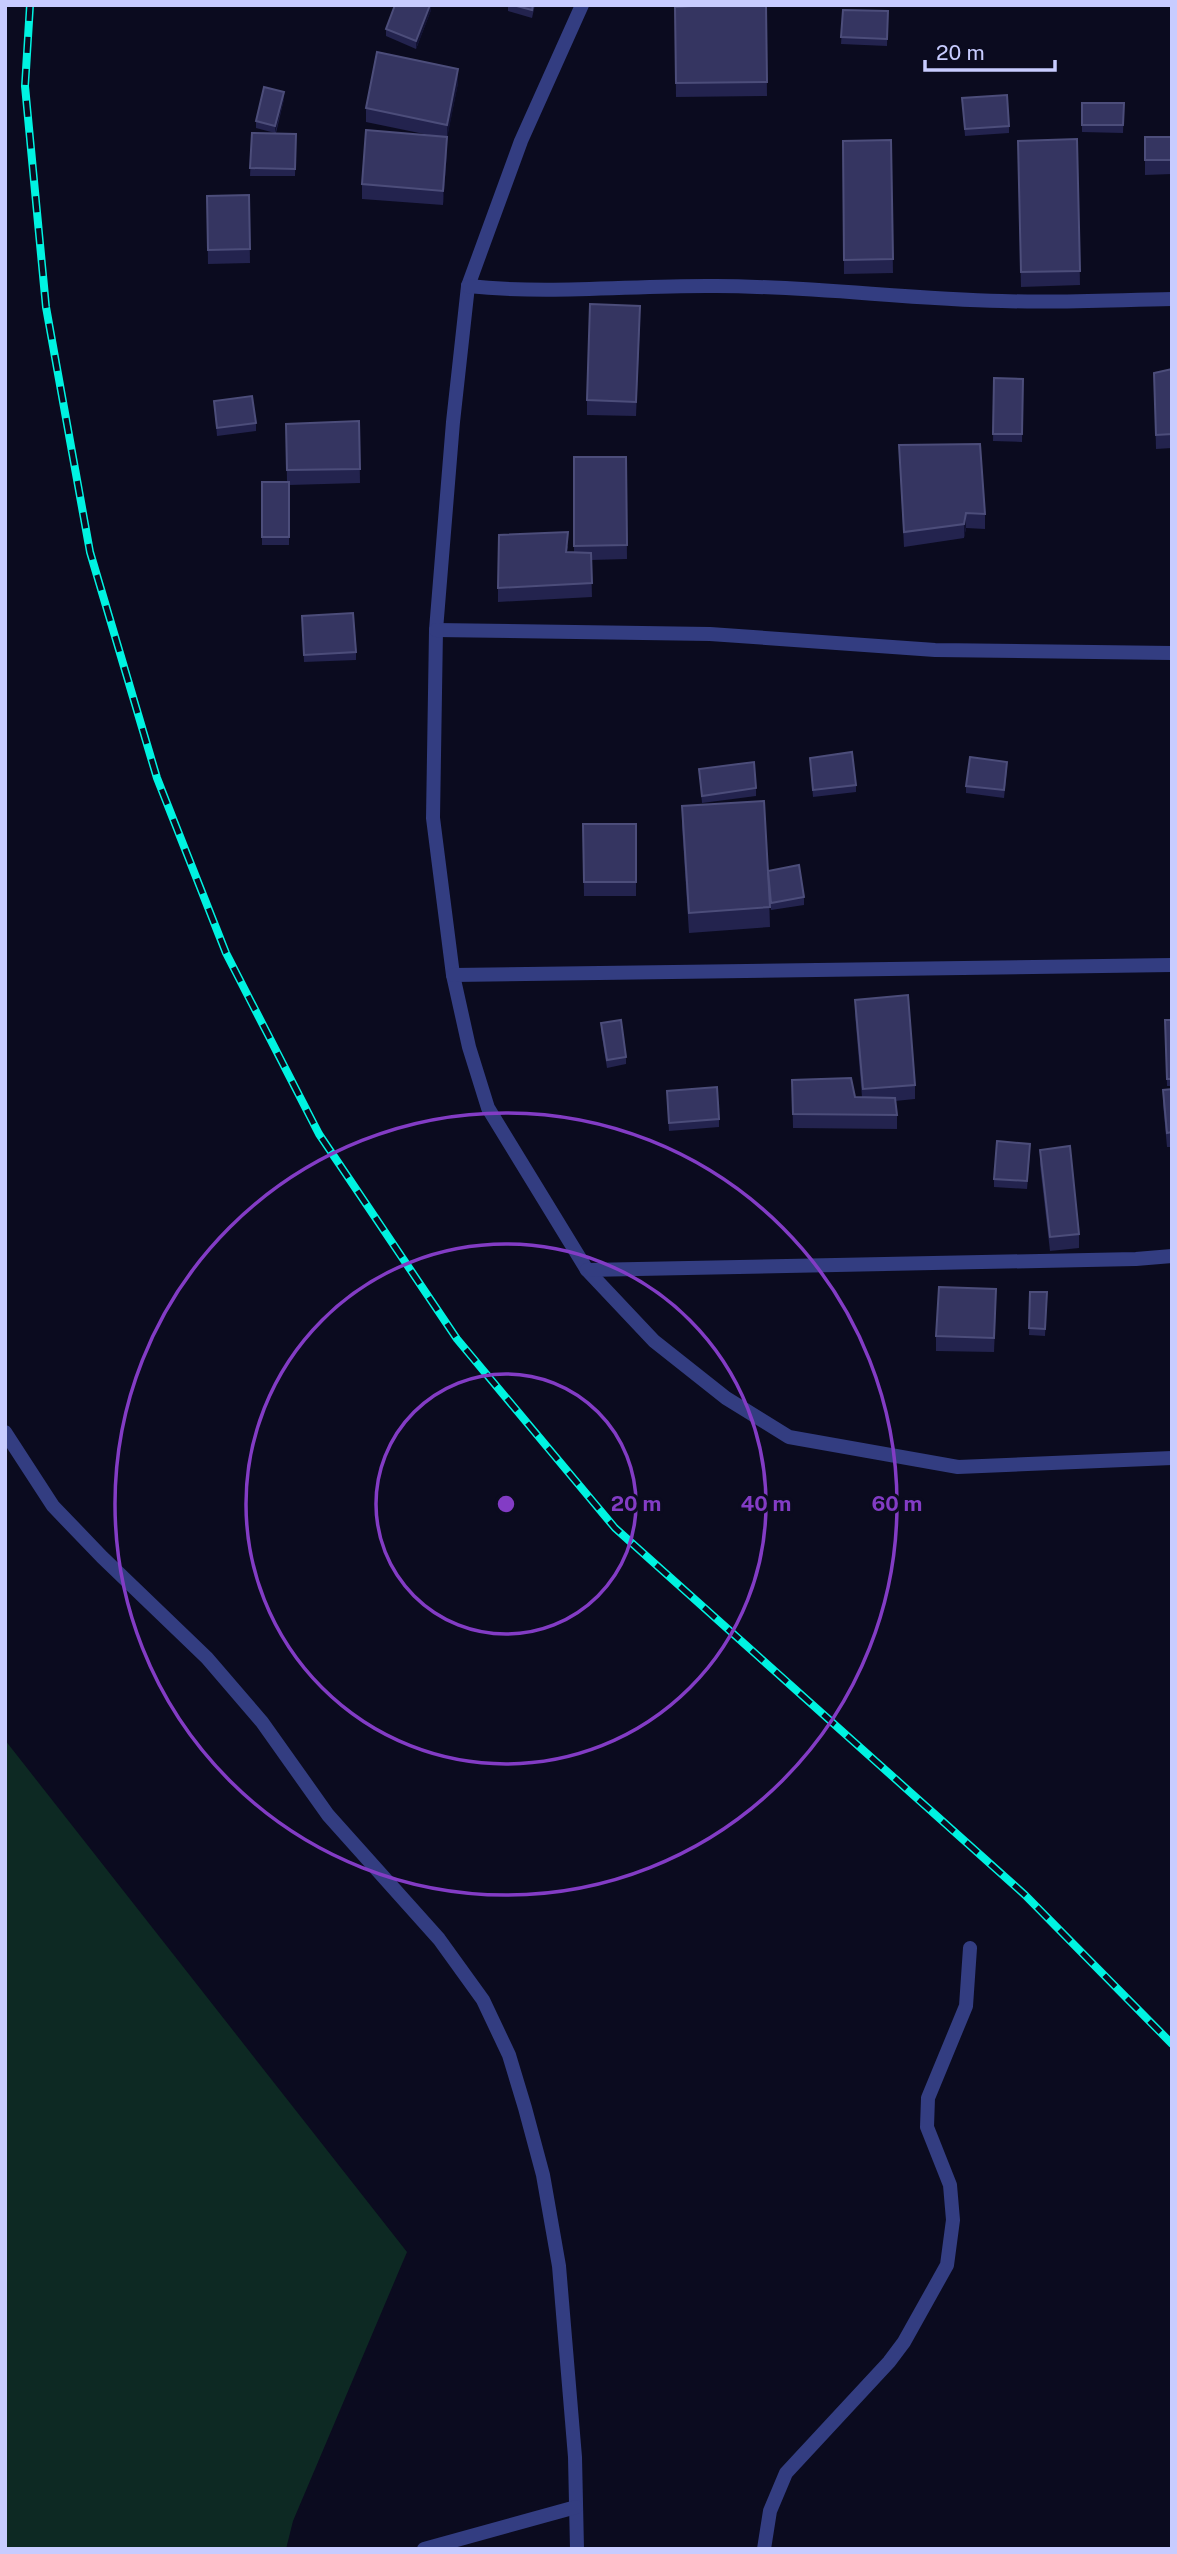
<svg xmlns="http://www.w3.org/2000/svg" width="1177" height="2554" font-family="'Public Sans',sans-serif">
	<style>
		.green { fill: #0d2923 }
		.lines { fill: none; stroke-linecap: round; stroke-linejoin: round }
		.street { stroke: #333d81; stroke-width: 14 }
		.rail-casing { stroke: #00f3e1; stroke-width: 8 }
		.rail { stroke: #0b0b1f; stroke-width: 5; stroke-dasharray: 16; stroke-linecap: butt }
		.wall { fill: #23234e }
		.shaded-wall { fill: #121233 }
		.building { fill: #353561; stroke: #4c4d7a; stroke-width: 2 }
		.ring { fill: none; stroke: #833cc5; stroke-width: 3.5 }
		.centre { fill: #833cc5; stroke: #0b0b1f; stroke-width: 3.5 }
		.ring-label { font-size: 21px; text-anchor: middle; font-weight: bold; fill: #833cc5; stroke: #0b0b1f; stroke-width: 6; stroke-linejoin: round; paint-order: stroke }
	</style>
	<rect width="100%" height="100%" fill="#0b0b1f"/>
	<polygon class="green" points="5,1740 407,2252 293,2521 286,2549 5,2549"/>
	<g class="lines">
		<g class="street">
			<polyline points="582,5 521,141 468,286 453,422 436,630 433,818 453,975 469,1047 488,1108 587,1270 654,1341 726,1398 789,1437 958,1467 1172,1458"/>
			<path d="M468 286C551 295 633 285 716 286 812 286 907 299 1002 301 1058 303 1115 300 1172 299"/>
			<polyline points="436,630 710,634 935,650 1172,653"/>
			<polyline points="453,975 1172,965"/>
			<polyline points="587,1270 1136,1259 1172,1256"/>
			<polyline points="5,1432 53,1506 102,1557 207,1658 262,1722 328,1815 439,1939 483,2000 509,2055 525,2108 543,2175 559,2266 575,2457 577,2549"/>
			<polyline points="424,2549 576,2507"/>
			<polyline points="764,2549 770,2511 786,2473 889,2362 904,2342 947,2265 953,2220 950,2185 927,2127 928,2098 966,2006 970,1948"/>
		</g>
		<g class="rail-casing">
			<polyline id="rail" points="30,5 25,86 46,307 90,552 157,778 226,953 319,1134 457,1339 615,1528 1025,1895 1172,2044"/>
		</g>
		<use href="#rail" class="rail"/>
	</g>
	<g class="wall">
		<polygon points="431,5 431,10 416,49 386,36 386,29"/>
		<polygon points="508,5 535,5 532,18 508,11"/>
		<polygon points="766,5 767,96 676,97 675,7"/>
		<polygon points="843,10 888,11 887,46 841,44"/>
		<polygon points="458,83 447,137 447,151 443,205 362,199 362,184 429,135 366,122 366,108"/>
		<polygon points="962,98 1009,126 1009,133 965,136"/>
		<polygon points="284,99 276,133 296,134 295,176 250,176 252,133 275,133 256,128 256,121"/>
		<polygon points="1082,103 1124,103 1123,133 1082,132"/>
		<polygon points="1145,137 1172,137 1172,174 1145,175"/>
		<polygon points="1077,139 1080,285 1021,287 1018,155"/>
		<polygon points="891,140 893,273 844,274 843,141"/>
		<polygon points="249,195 250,263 208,264 207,196"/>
		<polygon points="640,321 636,416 587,415 587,400"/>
		<polygon points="1172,369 1172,448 1156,449 1154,373"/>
		<polygon points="994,378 1023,379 1022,442 993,441"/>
		<polygon points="214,401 256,423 256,431 217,436"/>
		<polygon points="359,421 360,483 289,485 289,545 262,545 262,482 287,482 286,424"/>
		<polygon points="899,445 985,514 985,529 966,528 964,538 904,547"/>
		<polygon points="574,457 626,457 627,559 591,560 592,597 498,602 498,588 568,546 567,552 574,553"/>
		<polygon points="302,616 356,652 356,660 304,662"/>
		<polygon points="810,758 856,785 856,792 813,797"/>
		<polygon points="699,769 756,788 756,796 702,803"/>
		<polygon points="1007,769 1004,798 966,793 966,786"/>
		<polygon points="682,806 804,897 804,905 771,910 769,895 770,927 689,933 682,826"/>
		<polygon points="583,824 636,824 636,896 584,896"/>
		<polygon points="855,1000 915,1085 915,1099 895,1101 897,1115 897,1129 793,1128 792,1080 855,1097 862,1097 855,1014"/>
		<polygon points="1165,1020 1172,1020 1172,1086 1167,1086"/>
		<polygon points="601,1023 626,1057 626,1064 607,1068 601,1031"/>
		<polygon points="1172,1089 1172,1147 1167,1147 1163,1104 1163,1090"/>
		<polygon points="667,1098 719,1119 719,1127 669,1131"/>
		<polygon points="1040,1150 1079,1234 1079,1248 1050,1251 1040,1165"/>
		<polygon points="1030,1151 1027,1189 994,1187 994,1179"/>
		<polygon points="1030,1292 1047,1292 1045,1336 1029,1335"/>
		<polygon points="996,1303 994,1352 936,1351 936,1336"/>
	</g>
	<g class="shaded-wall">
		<polygon points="430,5 431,5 431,10 416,49 416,41"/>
		<polygon points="458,69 458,83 447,139 447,125"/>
		<polygon points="284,92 284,99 275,133 275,126"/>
		<polygon points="447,137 447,151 443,205 443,191"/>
		<polygon points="966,513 966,528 964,538 964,524"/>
	</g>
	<g class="building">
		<polygon points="395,5 430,5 416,41 386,29"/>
		<polygon points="513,5 533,5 532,10"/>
		<polygon points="709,5 766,5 767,82 676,83 675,7"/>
		<polygon points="843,10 888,11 887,39 841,37"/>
		<polygon points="377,52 458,69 447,125 366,108"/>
		<polygon points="264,87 284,92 275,126 256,121"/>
		<polygon points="1007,95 1009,126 965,129 962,98"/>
		<polygon points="1082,103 1124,103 1123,125 1082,125"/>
		<polygon points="366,130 447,137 443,191 362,184"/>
		<polygon points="252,133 296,134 295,169 250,168"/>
		<rect x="1145" y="137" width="27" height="23"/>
		<polygon points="1077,139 1080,271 1021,272 1018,141"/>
		<polygon points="891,140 893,259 844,260 843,141"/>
		<polygon points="249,195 250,249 208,250 207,196"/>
		<polygon points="590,304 640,306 636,402 587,400"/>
		<polygon points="1172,369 1172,434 1156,435 1154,373"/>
		<polygon points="994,378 1023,379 1022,434 993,434"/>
		<polygon points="252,396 256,423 217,428 214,401"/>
		<polygon points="359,421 360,469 287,470 286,424"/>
		<polygon points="980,444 985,514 966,513 964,524 904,532 899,445"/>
		<polygon points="574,457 626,457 627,545 574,546"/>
		<rect x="262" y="482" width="27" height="55"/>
		<polygon points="568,532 566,552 591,553 592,583 498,588 499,535"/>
		<polygon points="353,613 356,652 304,655 302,616"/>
		<polygon points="852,752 856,785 813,790 810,758"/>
		<polygon points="970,757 1007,762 1004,790 966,786"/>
		<polygon points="754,762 756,788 702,796 699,769"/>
		<polygon points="764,801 770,907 689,913 682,806"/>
		<polygon points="583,824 636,824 636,882 584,882"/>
		<polygon points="799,865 804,897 771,903 768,871"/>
		<polygon points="908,995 915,1085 863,1089 855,1000"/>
		<polygon points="621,1020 626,1057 607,1060 601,1023"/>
		<polygon points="1165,1020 1172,1020 1172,1079 1167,1079"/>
		<polygon points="851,1078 855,1097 895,1098 897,1115 793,1114 792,1080"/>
		<polygon points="717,1087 719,1119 669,1123 667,1091"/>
		<polygon points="1172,1089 1172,1132 1167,1133 1163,1090"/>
		<polygon points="997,1141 1030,1144 1027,1181 994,1179"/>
		<polygon points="1070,1146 1079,1234 1050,1237 1040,1150"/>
		<polygon points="939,1287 996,1289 994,1338 936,1336"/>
		<polygon points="1030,1292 1047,1292 1045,1329 1029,1328"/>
	</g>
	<g class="ring">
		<circle cx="506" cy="1504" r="130"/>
		<circle cx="506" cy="1504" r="260"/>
		<circle cx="506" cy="1504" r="391"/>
	</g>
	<circle cx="506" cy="1504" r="10" class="centre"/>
	<g class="ring-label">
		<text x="636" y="1511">20 m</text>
		<text x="766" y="1511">40 m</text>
		<text x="897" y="1511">60 m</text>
	</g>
	<rect width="1177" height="2554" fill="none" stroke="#c8ccff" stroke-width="14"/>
	<path d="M925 60v10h130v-10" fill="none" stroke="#c8ccff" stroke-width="3.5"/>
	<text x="936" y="60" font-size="21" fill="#c8ccff" stroke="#0b0b1f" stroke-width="5" paint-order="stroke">20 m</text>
</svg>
